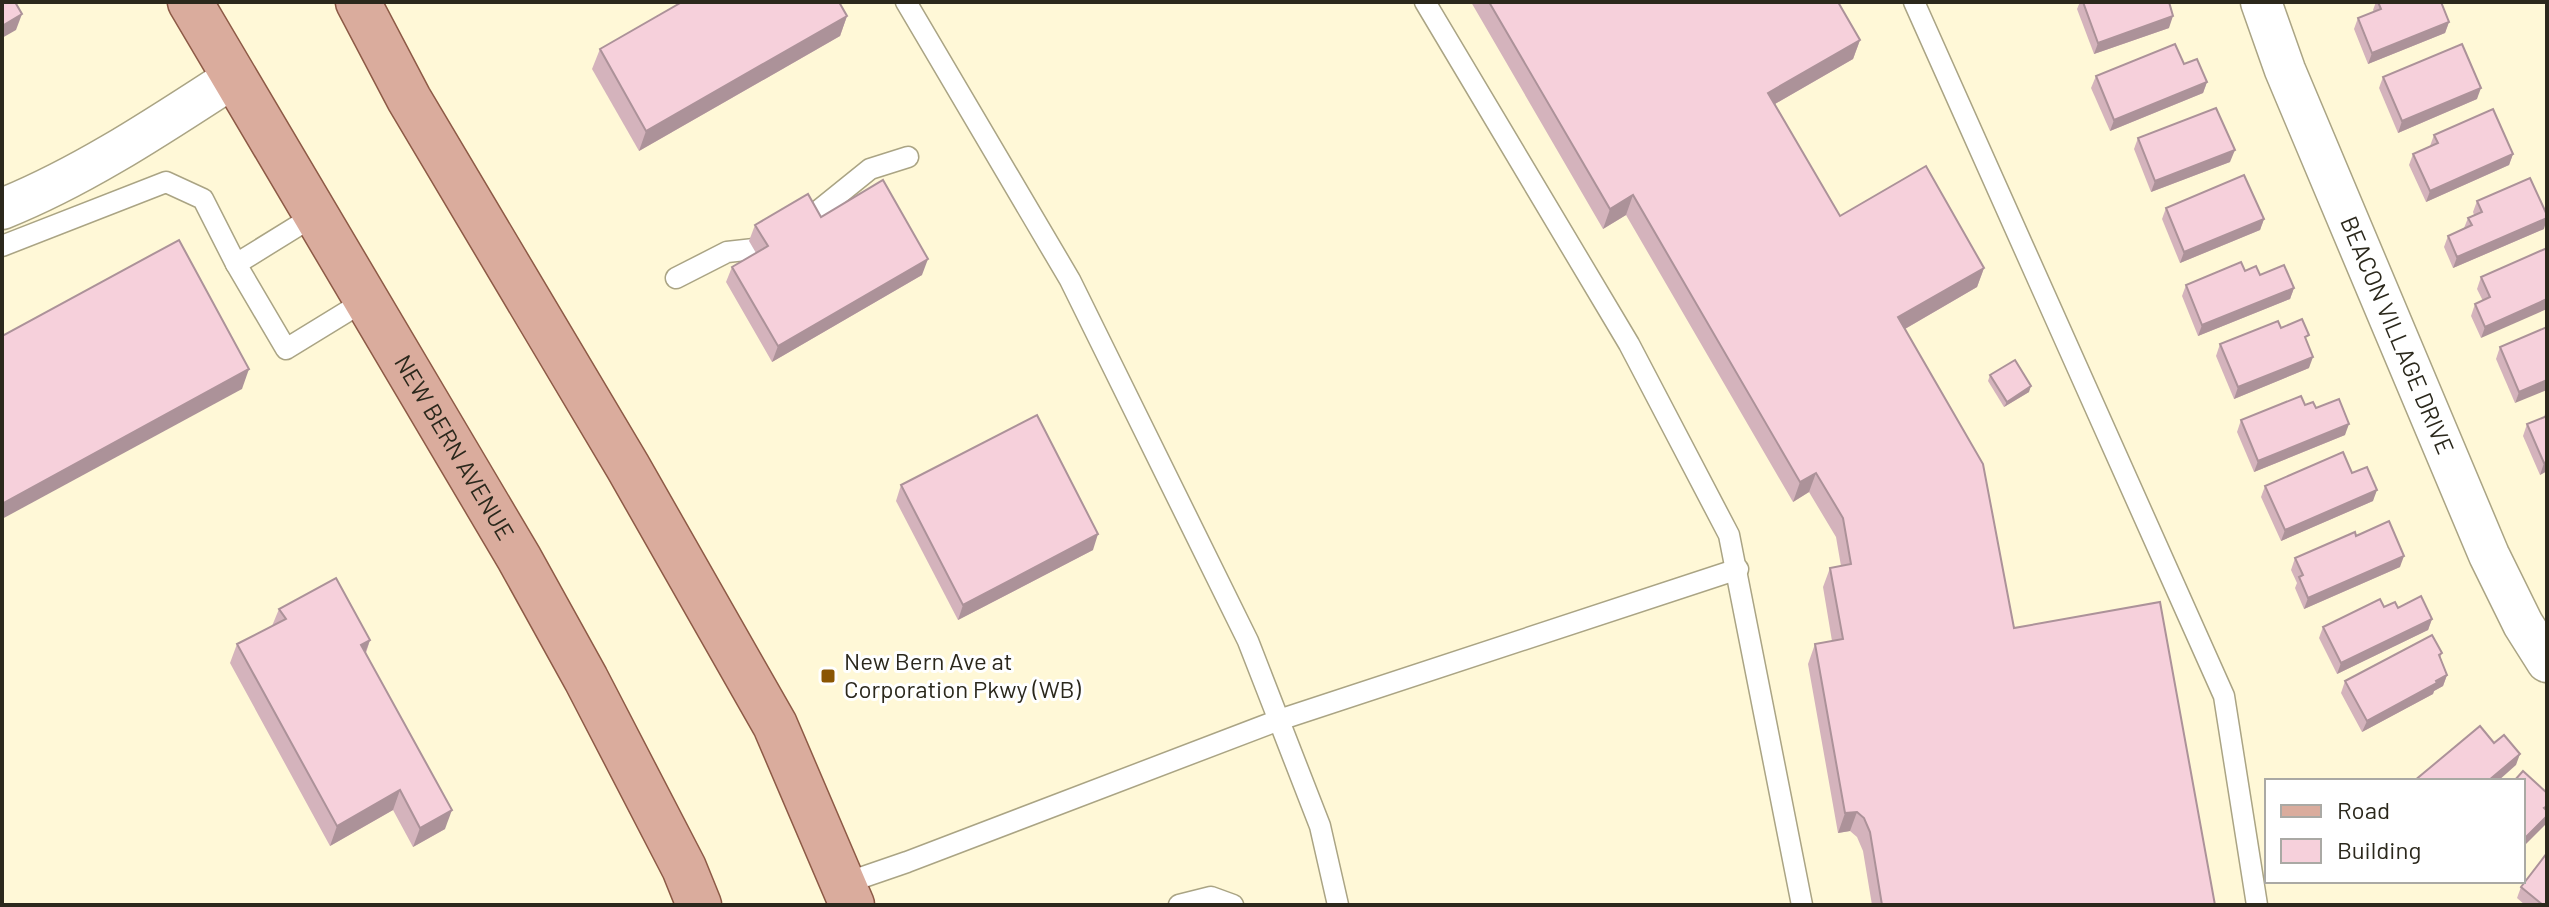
<svg xmlns="http://www.w3.org/2000/svg" width="2549" height="907" font-family="Barlow,sans-serif">
	<style>
		.lines { fill: none; stroke-linecap: round; stroke-linejoin: round }
		.lane-casing { stroke: #aaa484; stroke-width: 23 }
		.street-casing { stroke: #aaa484; stroke-width: 43 }
		.primary-casing { stroke: #8d5a46; stroke-width: 47 }
		.lane { stroke: #fff; stroke-width: 20 }
		.street { stroke: #fff; stroke-width: 40 }
		.primary { stroke: #daac9d; stroke-width: 44 }
		.wall { fill: #d4b3bc }
		.shaded-wall { fill: #ac9299 }
		.building { fill: #f6d0db; stroke: #ac9299; stroke-width: 2 }
		.poi-dot { fill: #8a5503; stroke: #fff; stroke-width: 3 }
		.labels { text-anchor: middle; stroke-width: 6; stroke-linejoin: round; paint-order: stroke }
		.street-label { font-size: 24px; fill: #2b281c; stroke: #fff }
		.poi-label { font-size: 24px; fill: #2b281c; stroke: #fff; text-anchor: start }
	</style>
	<rect width="100%" height="100%" fill="#fff8d7"/>
	<g class="lines">
		<g class="lane-casing">
			<g id="lane">
				<polyline points="906,2 1070,280 1248,641 1320,826 1338,905"/>
				<polyline points="1425,2 1629,344 1729,535 1802,905"/>
				<polyline points="1914,2 2224,696 2257,905"/>
				<polyline points="808,219 870,169 908,157"/>
				<polyline points="2,246 166,182 203,199 236,264 286,349 366,300"/>
				<polyline points="236,264 317,214"/>
				<polyline points="676,278 727,252 754,249"/>
				<polyline points="843,884 907,862 1279,720 1738,569"/>
				<polyline points="1179,905 1211,897 1233,905"/>
			</g>
		</g>
		<g class="street-casing">
			<g id="street">
				<path id="s1" d="M2261 2 2285 70 2489 555 2523 624 2547 662"/>
				<path d="M2 209C84 176 160 125 234 77"/>
			</g>
		</g>
		<g class="primary-casing">
			<g id="primary">
				<path id="s2" d="M190 2 519 558 586 679 684 868 699 905"/>
				<polyline points="358,2 409,99 628,467 775,725 852,905"/>
			</g>
		</g>
		<use href="#lane" class="lane"/>
		<use href="#street" class="street"/>
		<use href="#primary" class="primary"/>
	</g>
	<g class="wall">
		<polygon points="1471,2 1838,2 1860,40 1853,59 1775,104 1840,216 1984,268 1977,287 1905,329 2014,628 2215,905 1872,905 1863,851 1857,837 1850,831 1838,833 1808,664 1815,644 1832,641 1823,587 1830,568 1841,566 1836,537 1809,492 1793,502 1626,215 1603,229"/>
		<polygon points="2080,2 2169,2 2169,28 2094,54 2077,9"/>
		<polygon points="2376,2 2441,2 2449,22 2445,33 2368,64 2354,29 2358,18 2374,12 2373,10"/>
		<polygon points="847,16 840,36 639,151 592,69 600,49"/>
		<polygon points="2184,64 2207,82 2203,93 2110,131 2091,88 2096,76"/>
		<polygon points="2383,77 2477,99 2398,133 2379,88"/>
		<polygon points="2434,135 2513,154 2509,165 2426,202 2409,165 2413,154 2430,146"/>
		<polygon points="2138,138 2230,162 2151,192 2134,149"/>
		<polygon points="2477,201 2544,229 2453,268 2444,247 2448,236 2464,228 2468,218 2474,215 2473,212"/>
		<polygon points="2166,208 2264,219 2260,230 2180,263 2162,219"/>
		<polygon points="821,217 922,275 772,362 726,282 732,267 756,253 749,241 755,225"/>
		<polygon points="2547,248 2481,338 2471,316 2475,304 2483,301 2477,289 2481,277"/>
		<polygon points="2245,271 2294,288 2290,299 2198,336 2182,296 2186,285"/>
		<polygon points="2547,327 2515,403 2496,359 2500,347"/>
		<polygon points="2281,328 2307,341 2309,368 2234,399 2216,356 2220,344"/>
		<polygon points="1990,375 2029,392 2004,407 1988,381"/>
		<polygon points="2305,405 2316,408 2345,435 2254,472 2237,432 2241,420"/>
		<polygon points="2547,408 2547,471 2540,475 2523,436 2527,424 2544,417"/>
		<polygon points="2352,473 2373,501 2281,541 2261,497 2265,486"/>
		<polygon points="901,485 1093,550 958,620 896,501"/>
		<polygon points="2356,536 2400,567 2304,609 2295,588 2297,583 2291,570 2295,558"/>
		<polygon points="2384,607 2398,608 2432,619 2428,630 2337,674 2319,638 2323,627"/>
		<polygon points="279,609 370,640 366,653 445,829 413,847 393,810 330,846 230,663 237,644 272,626"/>
		<polygon points="2442,653 2440,658 2447,675 2443,686 2434,691 2433,694 2362,732 2341,693 2345,681"/>
		<polygon points="2521,887 2547,905 2525,905 2517,898"/>
	</g>
	<g class="shaded-wall">
		<polygon points="22,14 16,30 2,38 2,26"/>
		<polygon points="847,16 840,36 639,151 646,131"/>
		<polygon points="2173,16 2169,28 2094,54 2098,43"/>
		<polygon points="2449,22 2445,33 2368,64 2372,53"/>
		<polygon points="1860,40 1853,59 1761,112 1768,93"/>
		<polygon points="2207,82 2203,93 2110,131 2114,120"/>
		<polygon points="2481,88 2477,99 2398,133 2402,121"/>
		<polygon points="2235,150 2230,162 2151,192 2155,181"/>
		<polygon points="2513,154 2509,165 2426,202 2430,191"/>
		<polygon points="1633,195 1626,215 1603,229 1610,209"/>
		<polygon points="2547,218 2544,229 2453,268 2457,257"/>
		<polygon points="2264,219 2260,230 2180,263 2184,252"/>
		<polygon points="928,259 922,275 772,362 778,346"/>
		<polygon points="1984,268 1977,287 1891,337 1898,317"/>
		<polygon points="2294,288 2290,299 2198,336 2202,325"/>
		<polygon points="2547,299 2547,309 2481,338 2485,327"/>
		<polygon points="2313,357 2309,368 2234,399 2238,387"/>
		<polygon points="249,369 242,389 2,519 2,504"/>
		<polygon points="2547,380 2547,390 2515,403 2519,392"/>
		<polygon points="2031,386 2029,392 2004,407 2007,402"/>
		<polygon points="2349,424 2345,435 2254,472 2258,461"/>
		<polygon points="2547,462 2547,471 2540,475 2544,463"/>
		<polygon points="1816,473 1809,492 1793,502 1800,482"/>
		<polygon points="2377,490 2373,501 2281,541 2285,530"/>
		<polygon points="1098,534 1093,550 958,620 963,605"/>
		<polygon points="2404,556 2400,567 2304,609 2308,598"/>
		<polygon points="2432,619 2428,630 2337,674 2341,663"/>
		<polygon points="370,640 363,659 361,645"/>
		<polygon points="2447,675 2443,686 2434,691 2433,694 2362,732 2367,721"/>
		<polygon points="2520,754 2516,765 2498,781 2488,781"/>
		<polygon points="400,790 393,810 330,846 337,826"/>
		<polygon points="452,810 445,829 413,847 420,828"/>
		<polygon points="1857,812 1850,831 1838,833 1845,813"/>
		<polygon points="2547,816 2545,825 2523,847 2523,840"/>
	</g>
	<g class="building">
		<polygon points="2,2 15,2 22,14 2,26"/>
		<polygon points="682,2 839,2 847,16 646,131 600,49"/>
		<polygon points="1489,2 1838,2 1860,40 1768,93 1840,216 1926,166 1984,268 1898,317 1983,464 2014,628 2160,602 2215,905 1882,905 1870,832 1864,818 1857,812 1845,813 1815,644 1843,639 1830,568 1851,564 1843,518 1816,473 1800,482 1633,195 1610,209"/>
		<polygon points="2083,2 2169,2 2173,16 2098,43"/>
		<polygon points="2378,2 2441,2 2449,22 2372,53 2358,18 2381,9"/>
		<polygon points="2175,44 2184,64 2197,59 2207,82 2114,120 2096,76"/>
		<polygon points="2462,44 2481,88 2402,121 2383,77"/>
		<polygon points="2216,108 2235,150 2155,181 2138,138"/>
		<polygon points="2493,109 2513,154 2430,191 2413,154 2438,143 2434,135"/>
		<polygon points="2244,175 2264,219 2184,252 2166,208"/>
		<polygon points="2530,178 2547,215 2547,218 2457,257 2448,236 2472,225 2468,218 2482,212 2477,201"/>
		<polygon points="883,180 928,259 778,346 732,267 768,246 755,225 808,194 821,217"/>
		<polygon points="179,240 249,369 2,504 2,336"/>
		<polygon points="2547,248 2547,299 2485,327 2475,304 2490,297 2481,277"/>
		<polygon points="2241,262 2245,271 2256,266 2260,275 2284,265 2294,288 2202,325 2186,285"/>
		<polygon points="2302,319 2309,335 2305,337 2313,357 2238,387 2220,344 2278,321 2281,328"/>
		<polygon points="2547,327 2547,380 2519,392 2500,347"/>
		<polygon points="2015,360 2031,386 2007,402 1990,375"/>
		<polygon points="2301,396 2305,405 2313,402 2316,408 2339,399 2349,424 2258,461 2241,420"/>
		<polygon points="1037,415 1098,534 963,605 901,485"/>
		<polygon points="2547,416 2547,462 2544,463 2527,424"/>
		<polygon points="2343,452 2352,473 2367,467 2377,490 2285,530 2265,486"/>
		<polygon points="2389,521 2404,556 2308,598 2299,577 2303,575 2295,558 2355,532 2356,536"/>
		<polygon points="336,578 370,640 361,645 452,810 420,828 400,790 337,826 237,644 286,619 279,609"/>
		<polygon points="2421,596 2432,619 2341,663 2323,627 2380,599 2384,607 2395,602 2398,608"/>
		<polygon points="2432,635 2442,653 2439,655 2447,675 2436,681 2437,683 2367,721 2345,681"/>
		<polygon points="2480,726 2494,743 2504,735 2520,754 2488,781 2414,781"/>
		<polygon points="2523,771 2547,793 2547,806 2544,808 2547,811 2547,816 2523,840 2523,781 2514,781"/>
		<polygon points="2547,853 2547,905 2543,905 2521,887"/>
	</g>
	<rect class="poi-dot" x="820" y="668" width="16" height="16" rx="4"/>
	<g class="labels">
		<g class="street-label">
			<text dy="8" stroke="none"><textPath href="#s1" startOffset="360">BEACON VILLAGE DRIVE</textPath></text>
			<text dy="8" stroke="none"><textPath href="#s2" startOffset="518">NEW BERN AVENUE</textPath></text>
		</g>
		<g class="poi-label">
			<text x="844" y="670">New Bern Ave at<tspan x="844" dy="28">Corporation Pkwy (WB)</tspan></text>
		</g>
	</g>
	<rect width="2549" height="907" fill="none" stroke="#2b281c" stroke-width="8"/>
	<rect x="2265" y="779" width="260" height="104" fill="#ffffff" stroke="#aaa9a4" stroke-width="2"/>
	<rect x="2281" y="805" width="40" height="12" fill="#daac9d" stroke="#aaa9a4" stroke-width="2"/>
	<text x="2337" y="819" font-size="24" fill="#2b281c">Road</text>
	<rect x="2281" y="839" width="40" height="24" fill="#f6d0db" stroke="#aaa9a4" stroke-width="2"/>
	<text x="2337" y="859" font-size="24" fill="#2b281c">Building</text>
</svg>
